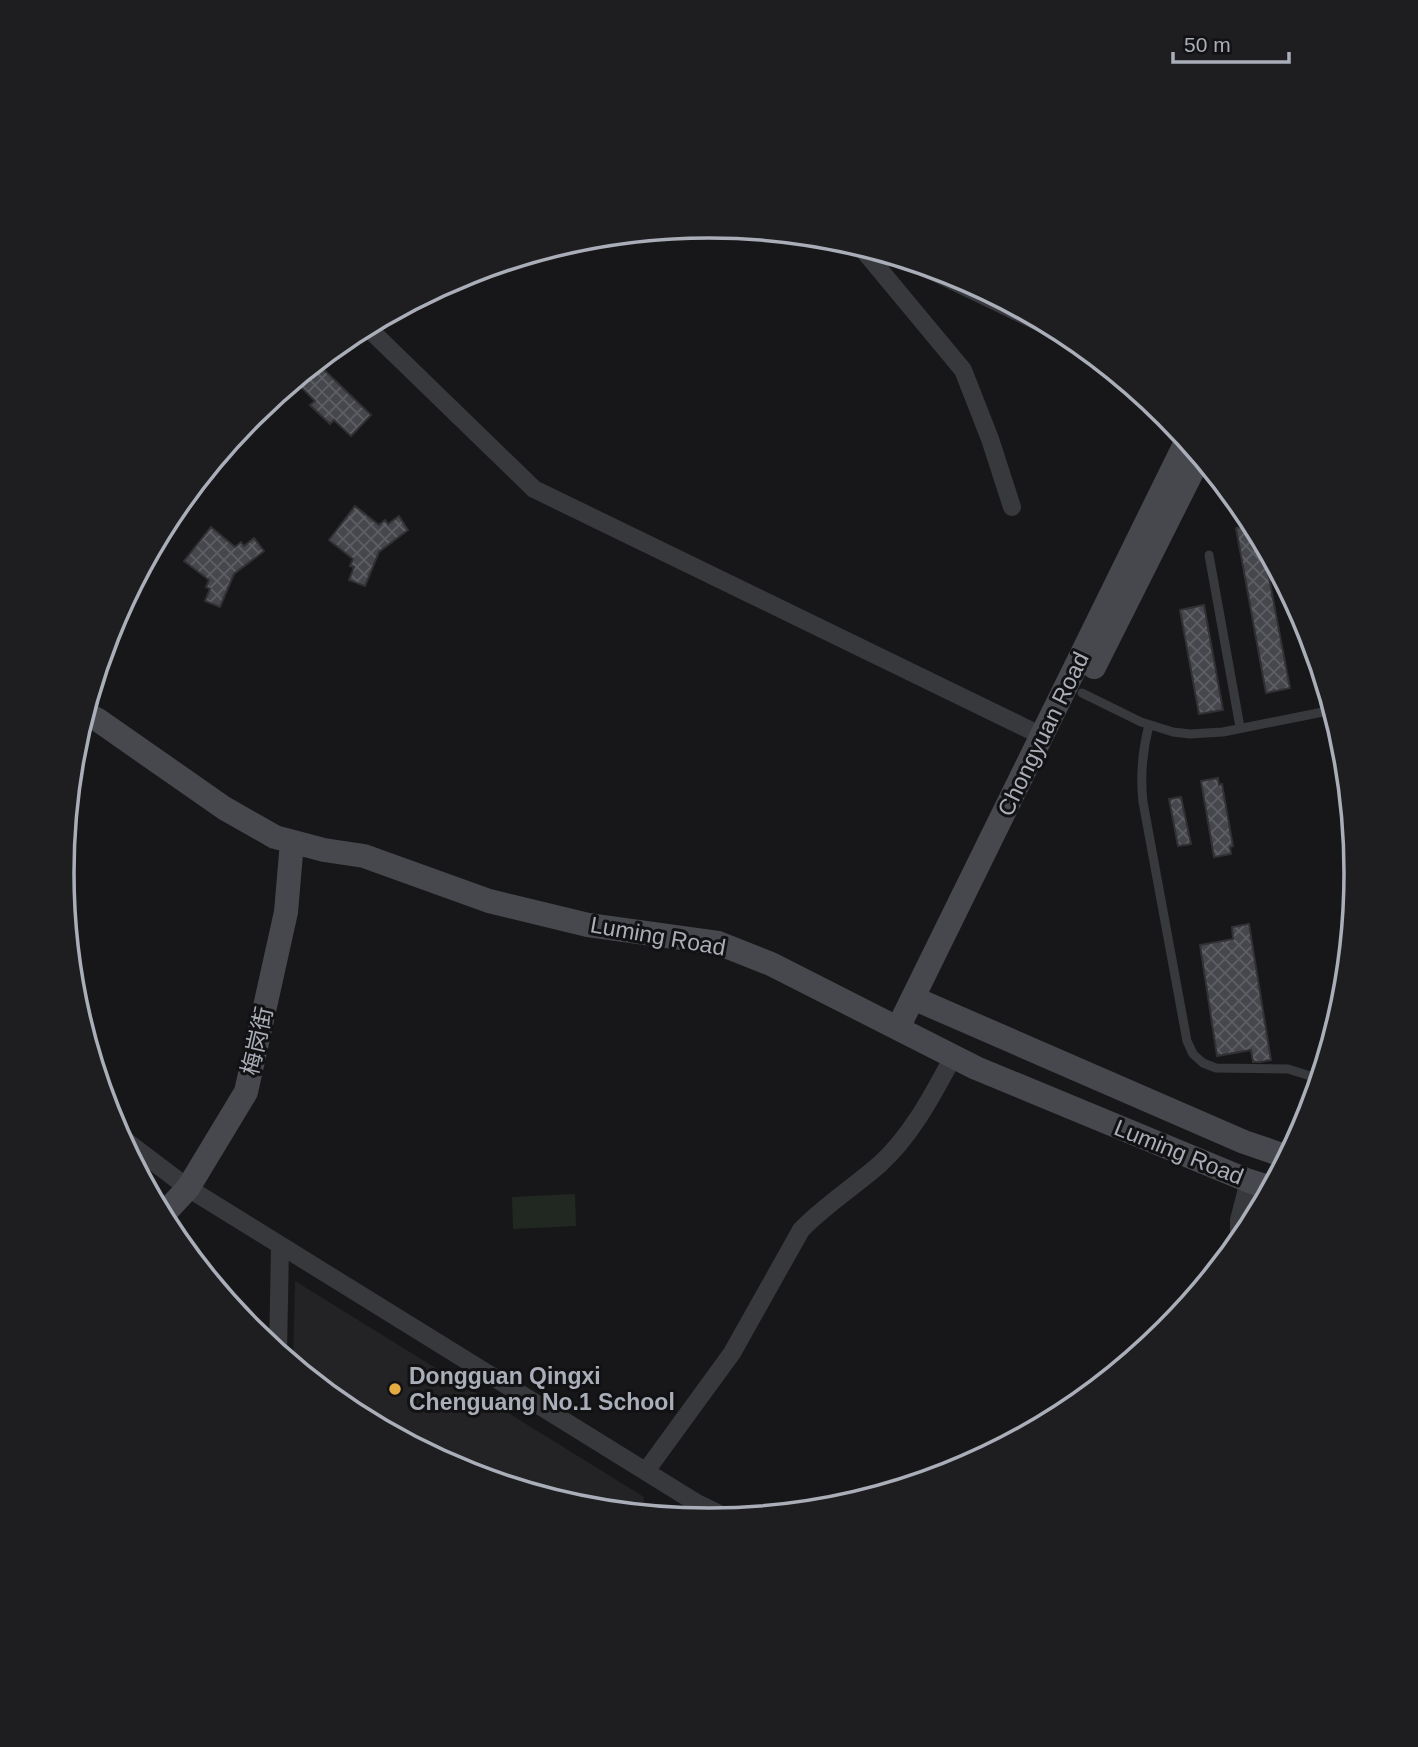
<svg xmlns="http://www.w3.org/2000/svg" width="1418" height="1747" font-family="Helvetica,'Noto Sans SC',sans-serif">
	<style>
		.built { fill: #232326 }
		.grass { fill: #212822 }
		.building { fill: url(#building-cross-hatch); stroke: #313134; stroke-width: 2 }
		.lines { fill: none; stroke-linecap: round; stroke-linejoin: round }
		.lane { stroke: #38393d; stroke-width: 9 }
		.street { stroke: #38393d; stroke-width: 18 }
		.secondary { stroke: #46484d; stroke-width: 24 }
		.poi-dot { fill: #e5ab42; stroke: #121214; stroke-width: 2.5 }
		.labels { text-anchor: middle; stroke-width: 6; stroke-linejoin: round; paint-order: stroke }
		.street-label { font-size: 23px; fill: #aaaeb8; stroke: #121214 }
		.poi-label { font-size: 23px; font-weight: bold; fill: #aaaeb8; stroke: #121214; text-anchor: start }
		.rim { fill: none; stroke: #aaaeb8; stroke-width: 3.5 }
	</style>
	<defs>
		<pattern id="building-cross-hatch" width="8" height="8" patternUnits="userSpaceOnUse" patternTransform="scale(1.75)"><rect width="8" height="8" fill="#46474c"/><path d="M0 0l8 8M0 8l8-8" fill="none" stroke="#5e5f64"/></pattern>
	</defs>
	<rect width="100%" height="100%" fill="#171719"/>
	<polygon class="built" points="295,1281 644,1497 643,1515 582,1509 461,1472 349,1412 293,1366"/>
	<polygon class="grass" points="575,1194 576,1226 513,1229 512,1197"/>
	<g class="building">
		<polygon points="316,362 371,415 351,436 334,420 330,424 310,405 315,401 294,380"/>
		<polygon points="355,506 379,525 385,520 388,524 399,516 408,530 379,552 365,586 349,580 354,567 350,566 353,559 329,540"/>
		<polygon points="1253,525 1262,541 1290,688 1266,693 1236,528"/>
		<polygon points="211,527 235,547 241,542 244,546 254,538 264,551 234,574 220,607 205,601 210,589 206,587 209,580 184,561"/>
		<polygon points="1204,605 1223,710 1199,714 1180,610"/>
		<polygon points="1218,778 1219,785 1222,784 1233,846 1230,847 1231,854 1214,857 1201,781"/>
		<polygon points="1181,797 1191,844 1178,846 1169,799"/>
		<polygon points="1249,924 1271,1060 1260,1062 1253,1062 1251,1050 1217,1056 1200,945 1233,939 1232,927"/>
	</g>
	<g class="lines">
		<g class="lane">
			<polyline points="1209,555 1240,727"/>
			<polyline points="1082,693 1141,722 1173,732 1190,734 1223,732 1333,710"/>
			<path d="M1149 725C1142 752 1140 775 1143 802L1187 1041 1193 1054 1203 1063 1216 1068 1288 1069 1320 1079"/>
		</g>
		<g class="street">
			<polyline points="860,246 963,370 990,439 1012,507"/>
			<polyline points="913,262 1074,339"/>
			<polyline points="366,326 534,489 1042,736"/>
			<polyline points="118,1135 188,1188 695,1502 730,1519"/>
			<polyline points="1239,1244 1239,1220 1249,1181"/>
			<polyline points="278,1354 280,1246"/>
			<path d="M646 1471 732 1353 801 1230C825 1205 854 1187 880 1164 912 1135 933 1094 953 1057"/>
			<polyline points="694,1520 695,1502"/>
		</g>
		<g class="secondary">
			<polyline points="1094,667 1200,456"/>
			<polyline points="84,713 98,720 224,808 275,837 324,850 364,856 489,901 588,925 718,943 771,964 976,1068 1249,1181 1272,1188"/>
			<polyline points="913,998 1244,1142 1288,1157"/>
			<polyline points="898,1028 1187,440"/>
			<polyline points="161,1217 188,1188 246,1092 286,912 292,842"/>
		</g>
	</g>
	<circle class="poi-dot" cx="395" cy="1389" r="7"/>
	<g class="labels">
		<g class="street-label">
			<text transform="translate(1043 734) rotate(-64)" y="8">Chongyuan Road</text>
			<text transform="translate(658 936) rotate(10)" y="8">Luming Road</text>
			<text transform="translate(257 1041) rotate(-77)" y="8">梅岗街</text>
			<text transform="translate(1179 1152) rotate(22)" y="8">Luming Road</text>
		</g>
		<g class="poi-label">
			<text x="409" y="1384">Dongguan Qingxi<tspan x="409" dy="26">Chenguang No.1 School</tspan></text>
		</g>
	</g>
	<path d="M0 0H1418V1747H0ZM74 873a635 635 0 1 1 1270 0a635 635 0 1 1-1270 0Z" fill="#1e1e21" fill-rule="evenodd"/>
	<path class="rim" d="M74 873a635 635 0 1 1 1270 0a635 635 0 1 1-1270 0Z"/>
	<path d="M1173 52v10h116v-10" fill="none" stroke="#aaaeb8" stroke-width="3.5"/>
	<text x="1184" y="52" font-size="21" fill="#aaaeb8" stroke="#121214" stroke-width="5" paint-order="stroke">50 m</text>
</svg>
